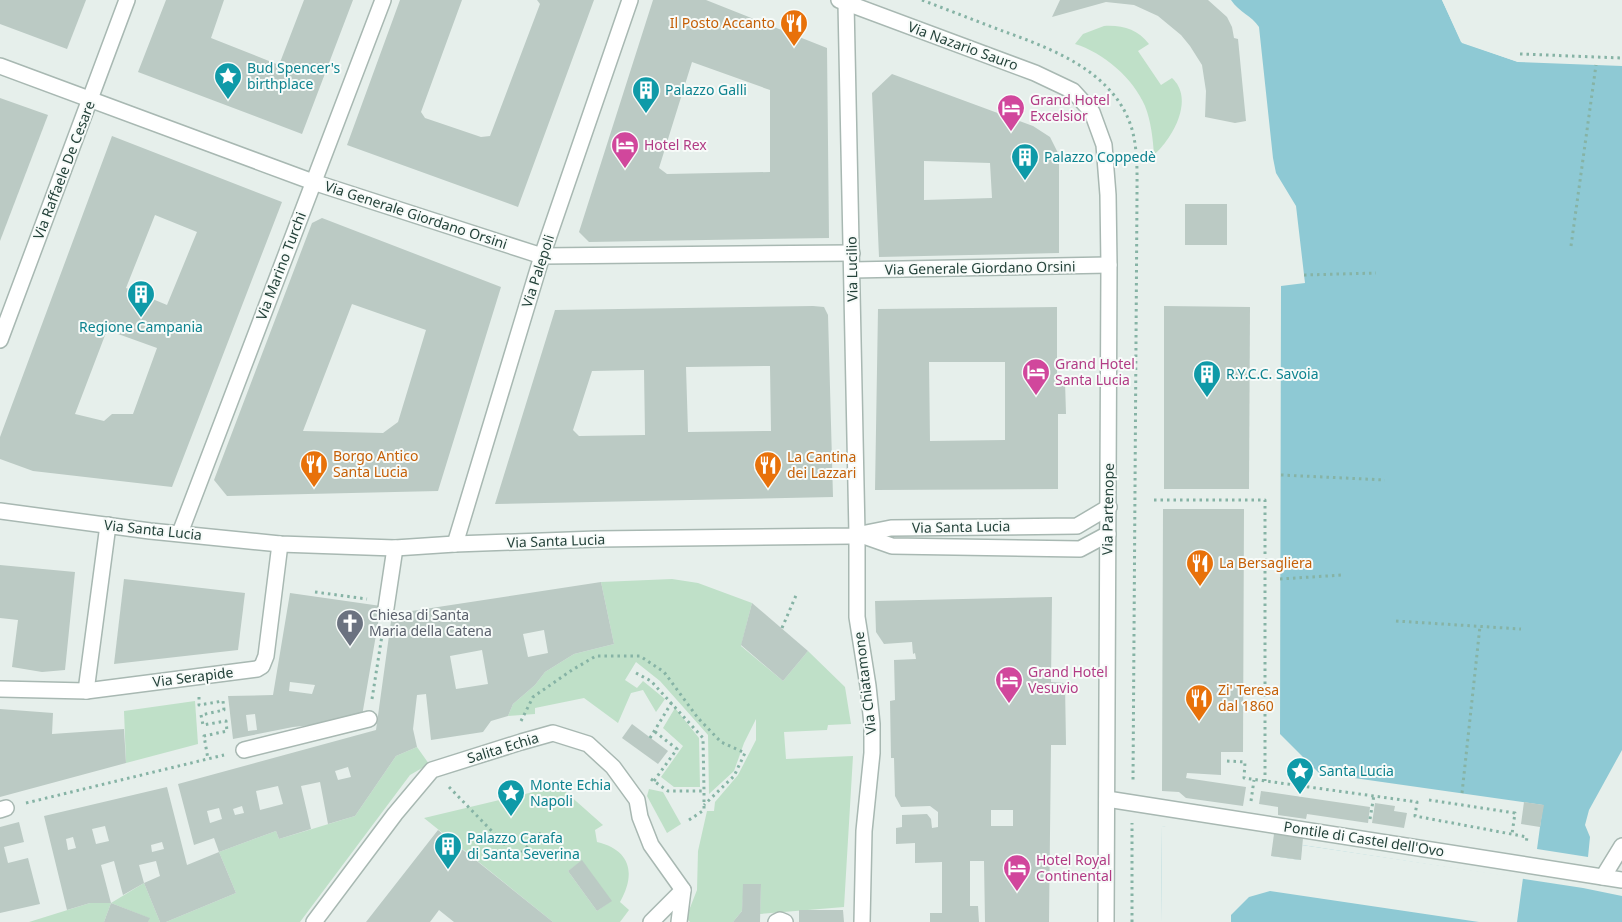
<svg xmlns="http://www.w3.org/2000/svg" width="1622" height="922" font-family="'Noto Sans',sans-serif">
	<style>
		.green { fill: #bfe0c8; fill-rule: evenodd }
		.water { fill: #8ec9d4 }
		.pier { fill: #e6efeb }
		.building { fill: #bbcac4; fill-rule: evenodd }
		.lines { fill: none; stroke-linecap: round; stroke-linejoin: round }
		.minor-casing { stroke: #a8b8b2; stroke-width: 18 }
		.path { stroke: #86b3a5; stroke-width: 3; stroke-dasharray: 2.5 4; stroke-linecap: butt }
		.minor { stroke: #fff; stroke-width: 15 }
		.labels { text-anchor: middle; stroke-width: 4; stroke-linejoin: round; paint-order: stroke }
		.food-label { font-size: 14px; fill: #c56008; stroke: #f7fbf9; text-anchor: start }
		.street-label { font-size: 14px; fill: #24423a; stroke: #f7fbf9 }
		.culture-label { font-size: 14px; fill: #0d838f; stroke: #f7fbf9; text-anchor: start }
		.hotel-label { font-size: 14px; fill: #b23c85; stroke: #f7fbf9; text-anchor: start }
		.worship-label { font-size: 14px; fill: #5b616d; stroke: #f7fbf9; text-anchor: start }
	</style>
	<rect width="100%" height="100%" fill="#e6efeb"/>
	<g class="green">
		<path d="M1104 26C1123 25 1137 29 1149 44L1138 51 1161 85 1172 78C1195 99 1173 138 1154 155 1153 139 1151 121 1145 106 1133 78 1104 53 1075 44L1083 34Z"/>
		<polygon points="672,579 698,583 752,603 741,646 783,681 808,651 845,687 851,724 828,725 827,730 784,732 786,759 853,756 844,907 760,914 761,884 744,884 742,911 733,922 690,922 686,918 697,890 698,851 707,811 714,811 715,802 738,775 756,740 756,719 744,743 734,771 709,794 708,735 660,681 636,662 625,680 637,688 643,681 665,699 656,712 643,690 631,693 618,723 584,698 535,708 535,714 508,716 513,704 535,685 545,672 574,654 614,644 601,582"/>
		<polygon points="195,701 198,744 126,763 124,711"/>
		<polygon points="675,708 699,738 700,787 674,787 661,777 683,746 663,728"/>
		<polygon points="417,747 429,764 410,775 300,922 166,922 236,893 219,852 276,831 279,839 355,816 396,756"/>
		<path d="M559 786 603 825 595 830 597 842C631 850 636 874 620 902L629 910 620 922H553L424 818ZM582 861 611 901 597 911 568 871Z"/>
		<polygon points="649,789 663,792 681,824 667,833 647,796"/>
		<polygon points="144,883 160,922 148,922 149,918 111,903 104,922 29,922 90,903 111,903"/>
	</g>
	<g class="water">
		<path d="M1231 0H1442L1462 43 1518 62 1622 66V750L1589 810 1585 825 1590 837 1588 857 1537 849 1543 805 1319 773 1280 734 1281 286 1305 283 1296 206 1276 173 1273 158 1259 27C1252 16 1239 12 1231 0Z"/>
		<polygon points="1162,826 1272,856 1300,860 1302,845 1583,888 1622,896 1622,922 1161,922"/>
	</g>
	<g class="pier">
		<polygon points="1442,0 1445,0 1463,40 1518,59 1518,62 1461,42"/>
		<polygon points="1162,826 1273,841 1272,856 1300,860 1302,845 1523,878 1517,922 1479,922 1270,891 1249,897 1231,915 1231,922 1161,922"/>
	</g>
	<g class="building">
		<polygon points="0,0 86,0 67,49 0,24"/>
		<polygon points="166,0 224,0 211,38 279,65 304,0 353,0 302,134 138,72"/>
		<polygon points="400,0 462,0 421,112 425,118 481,137 490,136 540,4 537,0 594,0 518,207 347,145"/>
		<path d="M653 0H706L827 48 829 238 589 242 579 232ZM692 62 770 90V172L667 174 659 168Z"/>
		<polygon points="1060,0 1208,0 1227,17 1232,27 1234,38 1238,39 1246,121 1235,123 1205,117 1206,91 1202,65 1190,46 1181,35 1158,16 1134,5 1106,2 1052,17"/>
		<path d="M892 74 1033 126 1050 137 1059 155V253L879 257 872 93ZM924 161 990 163 992 198 924 200Z"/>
		<polygon points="0,98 48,115 0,241"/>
		<path d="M112 136 282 202 172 487 33 471 0 459V437ZM155 215 197 232 167 305 126 288ZM107 330 157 348 133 414H112L104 421 75 414Z"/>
		<rect x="1185" y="204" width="42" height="41"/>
		<path d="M322 218 501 287 438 491 227 496 214 480 312 223ZM352 304 426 330 398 422 383 433 303 431Z"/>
		<path d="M813 306 824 307 828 315 833 497 495 504 555 310ZM770 366 771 431 688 432 686 367ZM644 370 645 435 579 436 573 430 592 371Z"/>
		<polygon points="1164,306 1250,307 1249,489 1164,489"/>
		<path d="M1057 307V381H1065L1066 414H1058V489L875 490 878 309ZM929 362H1005V440L930 441Z"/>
		<polygon points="1163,509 1244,509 1243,752 1221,752 1221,775 1187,773 1186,778 1246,787 1243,806 1186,798 1179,792 1162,791"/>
		<polygon points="0,565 75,572 65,670 42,672 12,667 18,620 0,618"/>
		<polygon points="124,579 245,593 238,650 114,664"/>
		<path d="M601 582 614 644 574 654 545 672 535 685 513 704 508 716 491 721 483 732 431 740 426 694 417 695 413 729 417 747 396 756 355 816 328 824 320 782 301 786 311 829 279 839 276 831 219 852 214 838 194 845 178 784 376 730 392 614ZM544 630 548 653 528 657 523 634ZM482 650 488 684 456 689 450 656ZM348 767 351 777 338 780 335 771ZM278 786 283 804 260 810 256 791ZM242 806 244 813 235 815 233 809ZM219 808 222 819 210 823 207 811Z"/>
		<path d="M290 593 381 606 362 716 341 722 293 727 233 739 228 696 273 695ZM290 682 315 685 312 694 289 691ZM255 714 257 730 248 731 246 715Z"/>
		<path d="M1052 597 1051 682 1065 683 1066 745H1051L1049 922H985L984 861H970V906H978L979 922H930V913H942V862L915 863V843L896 844V828L902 827V815L927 814 931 819 932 828 938 827V812L930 806 901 807 895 796 894 758H891L890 701 895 700 894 660 916 659 915 653 913 654 912 642 884 644 876 632 875 601ZM991 810H1013V826H991Z"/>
		<polygon points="752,603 808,651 783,681 741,645"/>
		<polygon points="0,709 53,713 52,734 124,729 126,763 0,797"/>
		<polygon points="632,724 668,751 658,764 622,738"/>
		<path d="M167 787 187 865 219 852 236 893 166 922H160L144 883 160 876 156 861 139 865 144 883 123 895 114 861 101 865 111 903H90L67 910 44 816ZM105 826 109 841 96 844 92 829ZM73 837 76 848 68 850 66 839ZM162 842 164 849 152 852 151 845Z"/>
		<polygon points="1261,791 1370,807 1368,823 1307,814 1306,819 1278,815 1278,807 1259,804"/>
		<polygon points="1524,802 1544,805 1540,827 1521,824"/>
		<polygon points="1375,803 1395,806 1394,811 1407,813 1404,828 1372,823"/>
		<polygon points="19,822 24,842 4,847 8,863 28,858 40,904 0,913 0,827"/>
		<polygon points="438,830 553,922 454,922 439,910 430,922 366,922"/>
		<polygon points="1274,834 1303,838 1301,860 1271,856"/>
		<polygon points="582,860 612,901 597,911 568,871"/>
		<polygon points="743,884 761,884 760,922 733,922 742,911"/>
		<polygon points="111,903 150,918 148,922 104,922"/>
		<polygon points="799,910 843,910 844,922 799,922"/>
	</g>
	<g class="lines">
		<g class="minor-casing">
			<g id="minor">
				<polyline points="839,0 1035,73 1073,91 1092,112 1104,145 1108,195 1109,265 1106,922"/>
				<polyline points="846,3 857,534 857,617 868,686 872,724 872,753 864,831 862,922"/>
				<polyline points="0,66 313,182 542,256 852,253"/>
				<polyline points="852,270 1109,265"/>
				<polyline points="0,340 127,0"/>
				<polyline points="0,511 150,531 280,544 395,548 455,544 597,539 851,536 891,528 1077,526 1109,507"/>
				<polyline points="180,533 383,0"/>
				<polyline points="858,534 892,546 1080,549 1108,534"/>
				<polyline points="455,544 542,256 630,0"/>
				<polyline points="386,608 395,548"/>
				<polyline points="0,689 86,691 257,669 262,666 266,656 280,544"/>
				<polyline points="86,691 108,525"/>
				<polyline points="244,750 369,719"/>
				<polyline points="1107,799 1622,880"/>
				<polyline points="0,810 6,808"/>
				<polyline points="1603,877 1622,846"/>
				<polyline points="314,922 395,814 432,770 521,742 553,733 588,744 613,767 637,800 640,817 651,845 683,890 679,922"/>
				<polyline points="651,922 683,890"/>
				<polyline points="776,922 780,920 785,922"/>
			</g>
		</g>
		<g class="path">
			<path d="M922 0C948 10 974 20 1000 30 1050 48 1112 70 1131 126 1138 148 1137 172 1137 195L1133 781"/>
			<polyline points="1520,54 1622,58"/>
			<polyline points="1571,246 1596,65"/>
			<polyline points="1304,275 1376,273"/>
			<polyline points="1281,475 1385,480"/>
			<polyline points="1154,500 1265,500 1265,781"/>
			<polyline points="1280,579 1342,575"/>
			<polyline points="315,592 367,599"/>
			<polyline points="1396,621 1521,629"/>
			<polyline points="782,628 797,593"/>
			<polyline points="636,673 651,681 703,738 704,791 668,791 648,777"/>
			<polyline points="199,697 199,705 223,701 224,710 201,715 203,725 226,721 227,731 204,736 208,759"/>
			<polyline points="372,699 383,629"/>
			<polyline points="521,721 533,697 572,670 596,656 640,656 664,672 698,718 721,742 745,753 734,776 704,805"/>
			<polyline points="650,738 672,702"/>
			<polyline points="1227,761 1245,762 1244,778 1417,802 1415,816 1527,837 1526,844"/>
			<polyline points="654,781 677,749 654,731"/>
			<polyline points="449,787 517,857 541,833"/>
			<polyline points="1462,793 1480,626"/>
			<polyline points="1429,800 1515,813 1512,834"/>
			<polyline points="1251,801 1254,780"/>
			<polyline points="26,803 224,755"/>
			<polyline points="1370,819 1374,795"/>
			<polyline points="689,820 704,810 704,791"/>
			<polyline points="1132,922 1132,823"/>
		</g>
		<use href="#minor" class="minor"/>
	</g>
	<defs>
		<g id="restaurant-pin" transform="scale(1.4375)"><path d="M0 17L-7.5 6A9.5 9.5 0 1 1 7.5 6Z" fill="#e8710a" stroke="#f7fbf9"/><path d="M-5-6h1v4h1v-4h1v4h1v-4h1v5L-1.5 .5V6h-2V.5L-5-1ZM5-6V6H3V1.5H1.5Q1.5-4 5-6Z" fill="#fff"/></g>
		<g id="sight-pin" transform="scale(1.4375)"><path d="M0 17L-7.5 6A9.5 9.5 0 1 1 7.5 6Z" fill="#0f9aa8" stroke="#f7fbf9"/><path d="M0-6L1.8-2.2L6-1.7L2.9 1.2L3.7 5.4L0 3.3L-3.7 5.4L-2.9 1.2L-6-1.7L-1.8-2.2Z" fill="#fff"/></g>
		<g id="building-pin" transform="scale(1.4375)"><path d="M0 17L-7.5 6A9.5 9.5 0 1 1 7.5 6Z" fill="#0f9aa8" stroke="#f7fbf9"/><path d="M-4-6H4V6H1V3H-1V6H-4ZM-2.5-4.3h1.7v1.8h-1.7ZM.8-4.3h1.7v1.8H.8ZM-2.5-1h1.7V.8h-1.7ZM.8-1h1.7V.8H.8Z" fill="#fff"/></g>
		<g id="hotel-pin" transform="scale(1.4375)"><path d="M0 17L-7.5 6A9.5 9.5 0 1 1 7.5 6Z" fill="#d1479c" stroke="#f7fbf9"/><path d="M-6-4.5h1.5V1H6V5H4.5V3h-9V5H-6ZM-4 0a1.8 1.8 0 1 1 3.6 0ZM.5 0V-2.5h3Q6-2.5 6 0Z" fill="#fff"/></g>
		<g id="church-pin" transform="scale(1.4375)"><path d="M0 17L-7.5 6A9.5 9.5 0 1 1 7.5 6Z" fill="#6b7280" stroke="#f7fbf9"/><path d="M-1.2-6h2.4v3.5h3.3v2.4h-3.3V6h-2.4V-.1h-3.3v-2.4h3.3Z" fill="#fff"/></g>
	</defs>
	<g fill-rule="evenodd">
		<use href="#restaurant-pin" x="794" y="23"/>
		<use href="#sight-pin" x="228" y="76"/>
		<use href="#building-pin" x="646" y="90"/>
		<use href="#hotel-pin" x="1011" y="108"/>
		<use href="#hotel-pin" x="625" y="145"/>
		<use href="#building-pin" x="1025" y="157"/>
		<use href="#building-pin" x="141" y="294"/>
		<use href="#hotel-pin" x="1036" y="372"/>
		<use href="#building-pin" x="1207" y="374"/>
		<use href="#restaurant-pin" x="314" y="464"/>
		<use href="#restaurant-pin" x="768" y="465"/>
		<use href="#restaurant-pin" x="1200" y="563"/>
		<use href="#church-pin" x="350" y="623"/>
		<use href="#hotel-pin" x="1009" y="680"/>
		<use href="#restaurant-pin" x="1199" y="698"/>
		<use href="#sight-pin" x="1300" y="771"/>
		<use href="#sight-pin" x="511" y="793"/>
		<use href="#building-pin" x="448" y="846"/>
		<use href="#hotel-pin" x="1017" y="868"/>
	</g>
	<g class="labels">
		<g class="food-label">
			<text x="775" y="28" text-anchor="end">Il Posto Accanto</text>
			<text x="333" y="461">Borgo Antico<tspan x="333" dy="16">Santa Lucia</tspan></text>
			<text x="787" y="462">La Cantina<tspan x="787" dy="16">dei Lazzari</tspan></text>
			<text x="1219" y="568">La Bersagliera</text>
			<text x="1218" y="695">Zi' Teresa<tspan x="1218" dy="16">dal 1860</tspan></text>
		</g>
		<g class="street-label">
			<text transform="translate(963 46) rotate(20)" y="5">Via Nazario Sauro</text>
			<text transform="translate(64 170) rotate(-69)" y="5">Via Raffaele De Cesare</text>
			<text transform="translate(416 215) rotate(18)" y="5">Via Generale Giordano Orsini</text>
			<text transform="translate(281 266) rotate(-69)" y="5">Via Marino Turchi</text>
			<text transform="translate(980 268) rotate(-1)" y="5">Via Generale Giordano Orsini</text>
			<text transform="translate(852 269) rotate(-91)" y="5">Via Lucilio</text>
			<text transform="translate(538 271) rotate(-72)" y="5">Via Palepoli</text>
			<text transform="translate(1108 509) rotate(-89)" y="5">Via Partenope</text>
			<text transform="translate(961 527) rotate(-1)" y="5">Via Santa Lucia</text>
			<text transform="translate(153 530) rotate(6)" y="5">Via Santa Lucia</text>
			<text transform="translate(556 541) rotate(-2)" y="5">Via Santa Lucia</text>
			<text transform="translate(193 677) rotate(-7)" y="5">Via Serapide</text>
			<text transform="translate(865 683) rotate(-97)" y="5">Via Chiatamone</text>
			<text transform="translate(503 748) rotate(-17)" y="5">Salita Echia</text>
			<text transform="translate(1364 839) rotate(9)" y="5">Pontile di Castel dell'Ovo</text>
		</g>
		<g class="culture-label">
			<text x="247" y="73">Bud Spencer's<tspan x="247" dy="16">birthplace</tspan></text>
			<text x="665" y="95">Palazzo Galli</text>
			<text x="1044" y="162">Palazzo Coppedè</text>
			<text x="141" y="332" text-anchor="middle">Regione Campania</text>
			<text x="1226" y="379">R.Y.C.C. Savoia</text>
			<text x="1319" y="776">Santa Lucia</text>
			<text x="530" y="790">Monte Echia<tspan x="530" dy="16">Napoli</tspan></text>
			<text x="467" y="843">Palazzo Carafa<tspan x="467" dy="16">di Santa Severina</tspan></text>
		</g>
		<g class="hotel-label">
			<text x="1030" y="105">Grand Hotel<tspan x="1030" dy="16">Excelsior</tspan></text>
			<text x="644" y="150">Hotel Rex</text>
			<text x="1055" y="369">Grand Hotel<tspan x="1055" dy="16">Santa Lucia</tspan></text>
			<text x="1028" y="677">Grand Hotel<tspan x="1028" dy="16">Vesuvio</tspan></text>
			<text x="1036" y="865">Hotel Royal<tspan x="1036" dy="16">Continental</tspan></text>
		</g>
		<g class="worship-label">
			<text x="369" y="620">Chiesa di Santa<tspan x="369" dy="16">Maria della Catena</tspan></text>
		</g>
	</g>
</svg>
